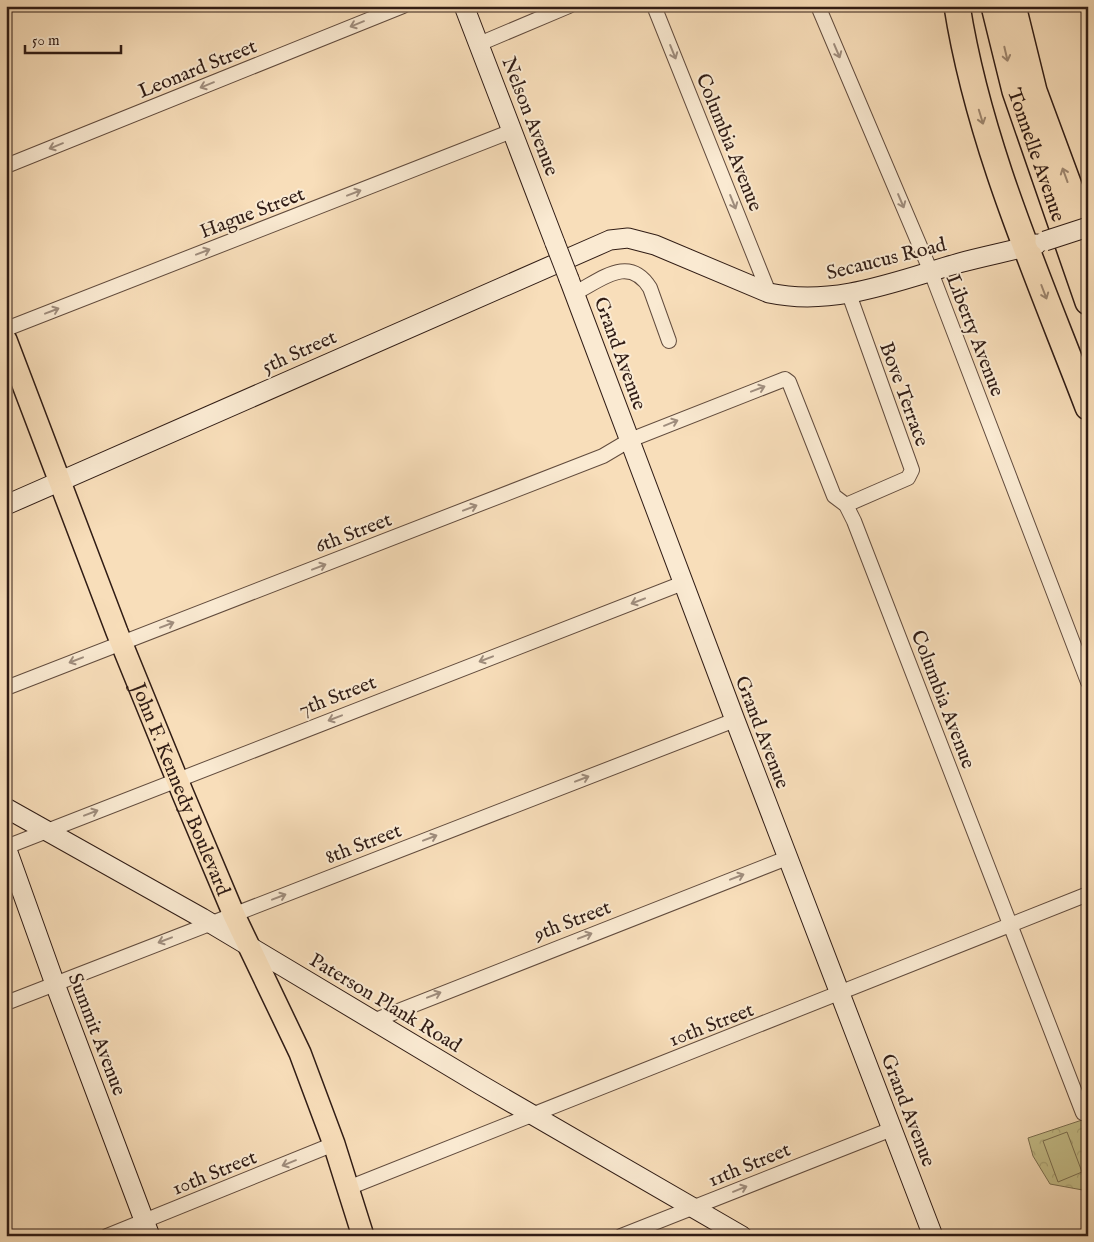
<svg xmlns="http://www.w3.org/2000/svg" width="1094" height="1242" font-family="'IM FELL English',serif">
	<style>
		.park { fill: url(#park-crowns); stroke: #7a6e50 }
		.pitch { fill: #c5bf8a; stroke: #7a6e50 }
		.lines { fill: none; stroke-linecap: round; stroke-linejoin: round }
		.street-casing { stroke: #624c3e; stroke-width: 16 }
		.secondary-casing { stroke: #301c15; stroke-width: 21 }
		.primary-casing { stroke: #301c15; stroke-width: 24 }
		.highway-casing { stroke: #301c15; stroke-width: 28 }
		.street { stroke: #faead2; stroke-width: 14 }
		.secondary { stroke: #faead2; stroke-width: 19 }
		.primary { stroke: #f8deba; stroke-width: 21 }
		.highway { stroke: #f8deba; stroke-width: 25 }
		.secondary-bridge-casing { stroke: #301c15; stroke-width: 21; stroke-linecap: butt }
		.secondary-bridge { stroke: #faead2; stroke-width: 19 }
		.oneway { stroke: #9f8d7d }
		.oneway2 { stroke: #9e8770 }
		.labels { text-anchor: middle; stroke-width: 4; stroke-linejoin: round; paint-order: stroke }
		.street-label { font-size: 20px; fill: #301c15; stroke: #faead2 }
	</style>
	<defs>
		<pattern id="park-crowns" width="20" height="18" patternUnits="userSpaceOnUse" patternTransform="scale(1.25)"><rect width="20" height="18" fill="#c5bf8a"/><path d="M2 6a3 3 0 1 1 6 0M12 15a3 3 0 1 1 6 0" fill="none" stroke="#aaa476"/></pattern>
	</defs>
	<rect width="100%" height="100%" fill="#f8deba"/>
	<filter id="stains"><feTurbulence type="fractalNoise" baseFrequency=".004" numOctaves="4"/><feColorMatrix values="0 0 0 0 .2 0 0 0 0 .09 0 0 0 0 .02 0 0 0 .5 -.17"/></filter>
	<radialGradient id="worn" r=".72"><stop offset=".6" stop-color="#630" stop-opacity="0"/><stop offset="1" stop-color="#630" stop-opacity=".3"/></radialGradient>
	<polygon class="park" points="1088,1118 1088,1191 1050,1184 1033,1156 1028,1138"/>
	<polygon class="pitch" points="1067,1132 1082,1172 1058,1182 1043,1141"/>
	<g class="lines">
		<g class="street-casing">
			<g id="street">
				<polyline points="654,6 769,293"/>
				<polyline points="818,6 931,272 1088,682"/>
				<polyline points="479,44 569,6"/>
				<polyline points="6,166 403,6"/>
				<path d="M575 293C601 280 629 254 650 288L669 341"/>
				<polyline points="6,329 512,131"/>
				<polyline points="846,505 908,478 912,470 849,294"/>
				<polyline points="6,688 603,456 630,440 785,379 789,382 834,496 846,505 854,521 1083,1113"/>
				<polyline points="6,847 683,583"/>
				<polyline points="6,1003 735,720"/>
				<polyline points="373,1021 787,858"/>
				<polyline points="348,1188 1088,894"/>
				<polyline points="107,1236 334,1144"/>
				<polyline points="621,1236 892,1129"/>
			</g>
		</g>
		<g class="secondary-casing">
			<g id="secondary">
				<polyline points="464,6 555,243"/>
				<polyline points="569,279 735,720 933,1236"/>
				<path d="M6 505 610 240 628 238 655 245 769 293C834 307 897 281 959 263 985 256 1011 251 1037 244"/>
				<polyline points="6,808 202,918 481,1085 742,1236"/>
				<polyline points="6,847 55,984 150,1236"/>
			</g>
		</g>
		<g class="primary-casing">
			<g id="primary">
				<path id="s1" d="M6 340 117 632 183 794 234 915 300 1053 334 1144 363 1236"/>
			</g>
		</g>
		<g class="highway-casing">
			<g id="highway">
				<path d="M957 6C979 145 1038 276 1088 407"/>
				<path id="s2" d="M994 6 1015 91 1088 302"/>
				<polyline points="1013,6 1034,91 1088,237"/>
			</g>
		</g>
		<use href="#street" class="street"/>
		<use href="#secondary" class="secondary"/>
		<use href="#primary" class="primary"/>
		<use href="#highway" class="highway"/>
		<g class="secondary-bridge-casing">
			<g id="secondary-bridge">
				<polyline points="1045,241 1088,227"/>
				<polyline points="555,243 569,279"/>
			</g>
		</g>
		<use href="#secondary-bridge" class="secondary-bridge"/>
	</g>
	<defs><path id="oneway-shaft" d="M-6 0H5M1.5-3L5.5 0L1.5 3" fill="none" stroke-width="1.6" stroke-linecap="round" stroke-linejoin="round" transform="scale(1.25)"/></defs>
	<g class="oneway">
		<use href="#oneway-shaft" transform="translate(357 24) rotate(158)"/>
		<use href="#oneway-shaft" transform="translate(837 51) rotate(67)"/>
		<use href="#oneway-shaft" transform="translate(673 52) rotate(68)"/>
		<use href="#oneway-shaft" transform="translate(207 85) rotate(158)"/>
		<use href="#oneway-shaft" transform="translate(56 146) rotate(158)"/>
		<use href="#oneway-shaft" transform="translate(354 193) rotate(-21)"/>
		<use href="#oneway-shaft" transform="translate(901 201) rotate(67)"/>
		<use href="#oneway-shaft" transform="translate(733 202) rotate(68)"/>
		<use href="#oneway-shaft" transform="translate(203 252) rotate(-21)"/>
		<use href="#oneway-shaft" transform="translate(52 311) rotate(-21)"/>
		<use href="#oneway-shaft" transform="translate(758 389) rotate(-21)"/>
		<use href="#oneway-shaft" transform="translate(671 423) rotate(-22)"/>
		<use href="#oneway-shaft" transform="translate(470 508) rotate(-21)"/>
		<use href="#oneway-shaft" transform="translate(319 567) rotate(-21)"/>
		<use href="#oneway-shaft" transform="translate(638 601) rotate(159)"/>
		<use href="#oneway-shaft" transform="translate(167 625) rotate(-21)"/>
		<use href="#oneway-shaft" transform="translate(486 659) rotate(159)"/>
		<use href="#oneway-shaft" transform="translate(76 660) rotate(159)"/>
		<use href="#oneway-shaft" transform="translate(335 718) rotate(159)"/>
		<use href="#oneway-shaft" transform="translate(582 779) rotate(-21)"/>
		<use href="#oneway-shaft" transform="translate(91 813) rotate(-21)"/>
		<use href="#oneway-shaft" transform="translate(430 838) rotate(-21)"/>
		<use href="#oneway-shaft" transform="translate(737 877) rotate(-21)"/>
		<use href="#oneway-shaft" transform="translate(279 897) rotate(-21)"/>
		<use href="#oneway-shaft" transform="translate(585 936) rotate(-21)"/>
		<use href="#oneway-shaft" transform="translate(165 940) rotate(159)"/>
		<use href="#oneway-shaft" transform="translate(434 995) rotate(-21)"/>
		<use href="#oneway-shaft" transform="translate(289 1163) rotate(158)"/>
		<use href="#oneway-shaft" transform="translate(740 1189) rotate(-22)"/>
	</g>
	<g class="oneway2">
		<use href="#oneway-shaft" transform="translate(1006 54) rotate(77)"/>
		<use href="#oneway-shaft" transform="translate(981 117) rotate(73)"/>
		<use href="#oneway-shaft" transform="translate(1065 175) rotate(-110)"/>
		<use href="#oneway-shaft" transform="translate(1044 292) rotate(69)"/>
	</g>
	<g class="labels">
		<g class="street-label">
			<text transform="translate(197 68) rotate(-22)" y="7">Leonard Street</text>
			<text transform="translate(531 116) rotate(69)" y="7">Nelson Avenue</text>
			<text transform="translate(730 142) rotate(68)" y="7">Columbia Avenue</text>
			<text dy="7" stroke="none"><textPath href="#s2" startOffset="155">Tonnelle Avenue</textPath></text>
			<text transform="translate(252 212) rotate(-21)" y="7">Hague Street</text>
			<text transform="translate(886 258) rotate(-14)" y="7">Secaucus Road</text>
			<text transform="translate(976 335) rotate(69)" y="7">Liberty Avenue</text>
			<text transform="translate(299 351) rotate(-24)" y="7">5th Street</text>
			<text transform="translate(621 353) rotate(70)" y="7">Grand Avenue</text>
			<text transform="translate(905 394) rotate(70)" y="7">Bove Terrace</text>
			<text transform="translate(353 532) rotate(-21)" y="7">6th Street</text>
			<text transform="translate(337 695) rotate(-21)" y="7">7th Street</text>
			<text transform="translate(944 699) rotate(69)" y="7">Columbia Avenue</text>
			<text transform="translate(763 732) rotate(69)" y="7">Grand Avenue</text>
			<text dy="7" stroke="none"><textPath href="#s1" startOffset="482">John F. Kennedy Boulevard</textPath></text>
			<text transform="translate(363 843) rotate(-21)" y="7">8th Street</text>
			<text transform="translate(572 920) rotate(-21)" y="7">9th Street</text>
			<text transform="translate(386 1002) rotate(31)" y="7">Paterson Plank Road</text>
			<text transform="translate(711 1024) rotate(-21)" y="7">10th Street</text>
			<text transform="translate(98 1034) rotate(69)" y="7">Summit Avenue</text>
			<text transform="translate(909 1110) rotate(69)" y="7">Grand Avenue</text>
			<text transform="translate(749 1164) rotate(-22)" y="7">11th Street</text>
			<text transform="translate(214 1172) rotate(-22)" y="7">10th Street</text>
		</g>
	</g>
	<rect width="1094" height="1242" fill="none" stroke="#f8deba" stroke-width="25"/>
	<rect x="8" y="8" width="1079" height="1227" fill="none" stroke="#301c15" stroke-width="2.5"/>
	<rect x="12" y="12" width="1069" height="1217" fill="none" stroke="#301c15"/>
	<path d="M25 45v8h96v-8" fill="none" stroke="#301c15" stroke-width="2.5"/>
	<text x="32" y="45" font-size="15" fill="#301c15" stroke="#faead2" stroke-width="4" paint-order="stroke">50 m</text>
	<rect width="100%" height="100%" filter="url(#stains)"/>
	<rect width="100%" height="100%" fill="url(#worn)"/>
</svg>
